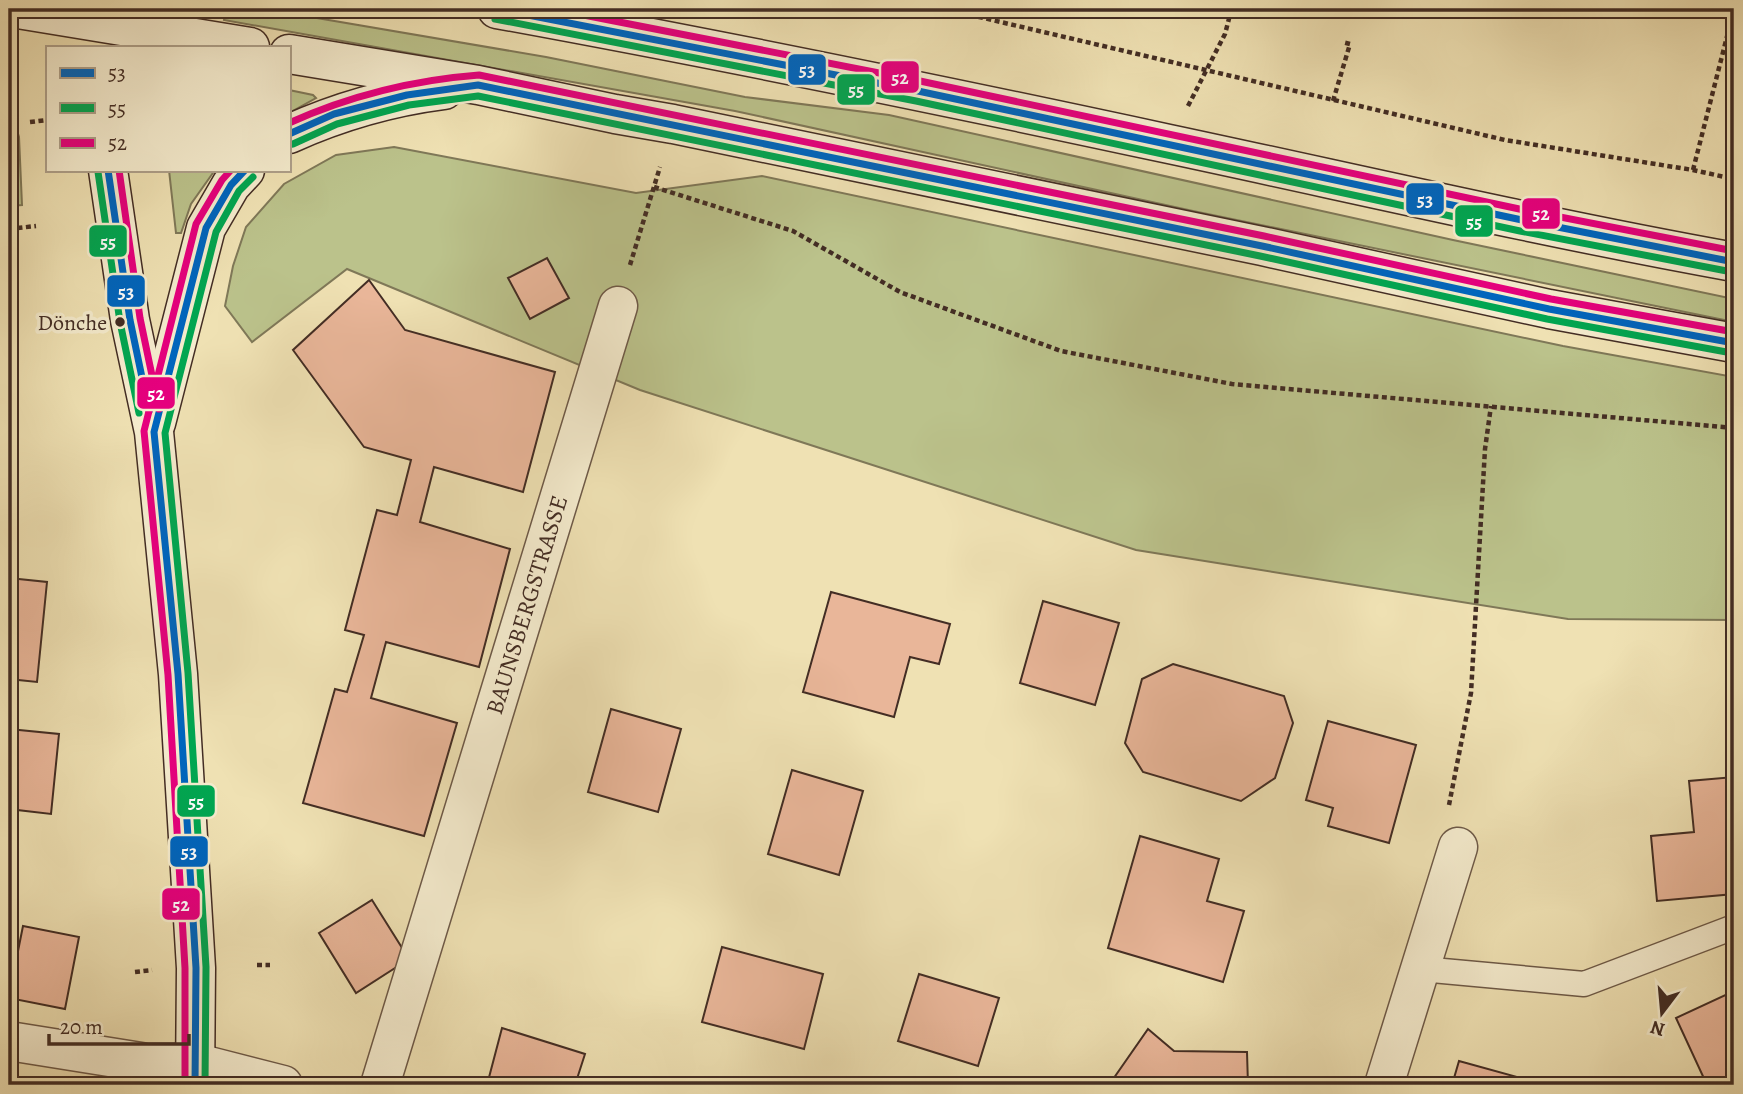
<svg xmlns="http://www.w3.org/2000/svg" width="1743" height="1094" font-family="Alegreya,serif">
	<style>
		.green { fill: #bbc28b; stroke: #7f7858; stroke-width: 2 }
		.building { fill: #e9b699; stroke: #432d24; stroke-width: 2 }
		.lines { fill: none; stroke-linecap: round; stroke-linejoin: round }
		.lane-casing { stroke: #6e5a48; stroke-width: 27 }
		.street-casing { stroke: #6e5a48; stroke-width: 41 }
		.secondary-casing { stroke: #432d24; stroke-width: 41 }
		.path { stroke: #432d24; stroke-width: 4.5; stroke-dasharray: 5 3.5; stroke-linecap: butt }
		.lane { stroke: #f5ecce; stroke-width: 24 }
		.street { stroke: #f5ecce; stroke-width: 38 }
		.secondary { stroke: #f5ecce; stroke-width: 38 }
		.bus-1-casing { stroke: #f5ecce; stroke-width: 12 }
		.bus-2-casing { stroke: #f5ecce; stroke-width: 12 }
		.bus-3-casing { stroke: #f5ecce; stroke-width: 12 }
		.bus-1 { stroke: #0065bd; stroke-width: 7 }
		.bus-2 { stroke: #00a651; stroke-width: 7 }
		.bus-3 { stroke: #e5007d; stroke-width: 7 }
		.bus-dot { fill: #432d24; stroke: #f5ecce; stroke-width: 2.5 }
		.labels { text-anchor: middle; stroke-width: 7; stroke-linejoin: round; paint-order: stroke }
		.bus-label { font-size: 22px; fill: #432d24; stroke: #f5ecce; text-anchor: end }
		.street-label { font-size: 24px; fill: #432d24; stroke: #f5ecce }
		.line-badge { stroke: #f5ecce; stroke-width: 2.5 }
		.badge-label { font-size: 19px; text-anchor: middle; font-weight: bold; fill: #fff }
	</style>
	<rect width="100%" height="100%" fill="#efe1b3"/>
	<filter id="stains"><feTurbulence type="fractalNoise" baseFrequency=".00286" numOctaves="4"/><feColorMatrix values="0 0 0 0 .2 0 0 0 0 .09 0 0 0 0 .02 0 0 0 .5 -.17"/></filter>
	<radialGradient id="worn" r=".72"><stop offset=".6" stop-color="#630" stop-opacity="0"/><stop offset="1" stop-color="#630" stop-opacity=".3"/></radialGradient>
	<g class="green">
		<polygon points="226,9 264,9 546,57 745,97 889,115 1453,240 1734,299 1734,322 1193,211 735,111 224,20"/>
		<polygon points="289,90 313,95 316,98 289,113"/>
		<polygon points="9,104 19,137 22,205 9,206"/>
		<polygon points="394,147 636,193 762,176 1563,346 1734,377 1734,620 1568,619 1136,550 640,390 347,269 252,342 225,306 233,266 246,227 284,184 336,155"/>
		<polygon points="169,170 215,170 191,204 181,233 176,233"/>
	</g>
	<g class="building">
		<polygon points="547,258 569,298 530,319 508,278"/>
		<polygon points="369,280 405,330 555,372 523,492 434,467 420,522 510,549 479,667 386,642 371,698 457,723 424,836 303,803 335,689 347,692 364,635 345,630 377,510 397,515 411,460 364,447 293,350"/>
		<polygon points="9,578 47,582 37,682 9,679"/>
		<polygon points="831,592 950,624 939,664 910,657 894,717 803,692"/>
		<polygon points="1043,601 1119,623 1095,705 1020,683"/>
		<polygon points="1173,664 1284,696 1293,723 1275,778 1241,801 1143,772 1125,743 1142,679"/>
		<polygon points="611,709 681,729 658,812 588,792"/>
		<polygon points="1328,721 1416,745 1389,843 1328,826 1333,808 1306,800"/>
		<polygon points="9,729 59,734 51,814 9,809"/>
		<polygon points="792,770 863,791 839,875 768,854"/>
		<polygon points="1734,777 1734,894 1657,901 1651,836 1694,832 1689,781"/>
		<polygon points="1140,836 1219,859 1207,901 1244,911 1223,982 1108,948"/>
		<polygon points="372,900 409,959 356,993 319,933"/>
		<polygon points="23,926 79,937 65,1009 9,998 9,970 14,971"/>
		<polygon points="722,947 823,974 804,1049 702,1022"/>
		<polygon points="919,974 999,998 978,1066 898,1041"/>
		<polygon points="1734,991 1734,1085 1707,1085 1676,1018"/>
		<polygon points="502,1028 585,1054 575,1085 487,1085"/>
		<polygon points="1148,1029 1174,1051 1247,1052 1248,1085 1109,1085"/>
		<polygon points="1459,1061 1535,1082 1535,1085 1452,1085"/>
	</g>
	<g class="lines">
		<g class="lane-casing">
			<polyline id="lane" points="1421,969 1584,984 1734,927"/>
		</g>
		<g class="street-casing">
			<g id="street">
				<polyline points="9,1041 147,1063 197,1063 283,1085"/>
				<path id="s1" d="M380 1085 618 306"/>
				<polyline points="1384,1085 1458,847"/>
			</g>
		</g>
		<g class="secondary-casing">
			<g id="secondary">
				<polyline points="18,9 250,47"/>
				<path d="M497 9C722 50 946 96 1169 144 1357 184 1545 228 1734 262"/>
				<polyline points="289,54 478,85 615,114 673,124 1262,246 1549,309 1734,343"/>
				<path d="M289 134C340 111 389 97 444 90"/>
				<polyline points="108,170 130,320 154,432 178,674 196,968 195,1085"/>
				<polyline points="156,423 206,228 231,185 245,170"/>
			</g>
		</g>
		<g class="path">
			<polyline points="945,9 1505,140 1693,170 1734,179"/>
			<polyline points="1333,101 1350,44 1342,42"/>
			<polyline points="1188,106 1225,34 1231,11"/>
			<polyline points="30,122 47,120"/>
			<polyline points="1693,170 1734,9"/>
			<polyline points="654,187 793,231 900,292 1061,351 1232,384 1734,428"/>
			<polyline points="9,229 36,226"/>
			<polyline points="630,265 660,167"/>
			<polyline points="1449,805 1471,693 1485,449 1491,406"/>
			<polyline points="257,965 270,965"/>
			<polyline points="135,972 152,970"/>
		</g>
		<use href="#lane" class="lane"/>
		<use href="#street" class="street"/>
		<use href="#secondary" class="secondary"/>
		<g class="bus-1-casing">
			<g id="bus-1">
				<polyline points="497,9 918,91 1522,220 1734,262"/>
				<polyline points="289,134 334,114 407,95 478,85 1262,246 1549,309 1734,343"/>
				<polyline points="108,170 130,320 149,411"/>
				<polyline points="195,1085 196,968 178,674 154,432 206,228 231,185 245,170"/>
			</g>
		</g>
		<g class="bus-2-casing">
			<g id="bus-2">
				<polyline points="495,19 916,101 1520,231 1732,272"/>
				<polyline points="293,144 337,124 409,105 478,96 1260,256 1547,319 1732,353"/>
				<polyline points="98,172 120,322 139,413"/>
				<polyline points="205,1085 206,967 188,673 165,433 216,232 239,191 253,177"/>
			</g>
		</g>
		<g class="bus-3-casing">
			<g id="bus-3">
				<polyline points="553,9 920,81 1524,210 1734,251"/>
				<path d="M289 123C349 96 413 80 479 75L1264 236 1551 299 1734 332"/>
				<polyline points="119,170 140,318 159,409"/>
				<polyline points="185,1085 185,968 168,675 144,431 196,224 222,180 231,170"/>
			</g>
		</g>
		<use href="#bus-1" class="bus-1"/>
		<use href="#bus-2" class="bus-2"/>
		<use href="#bus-3" class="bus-3"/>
	</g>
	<circle class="bus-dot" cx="120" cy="322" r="6"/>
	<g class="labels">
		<g class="bus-label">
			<text x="107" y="330">Dönche</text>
		</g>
		<g class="street-label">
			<text dy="8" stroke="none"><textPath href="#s1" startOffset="502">BAUNSBERGSTRASSE</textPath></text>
		</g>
	</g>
	<g class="line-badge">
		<rect x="787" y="53" width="40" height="33" rx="7" fill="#0065bd"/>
		<rect x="880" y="60" width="40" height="34" rx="7" fill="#e5007d"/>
		<rect x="836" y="73" width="40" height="33" rx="7" fill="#00a651"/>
		<rect x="1405" y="182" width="40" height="34" rx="7" fill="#0065bd"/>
		<rect x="1521" y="197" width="40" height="33" rx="7" fill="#e5007d"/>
		<rect x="1454" y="204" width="40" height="34" rx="7" fill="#00a651"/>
		<rect x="88" y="224" width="40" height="34" rx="7" fill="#00a651"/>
		<rect x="106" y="274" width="40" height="34" rx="7" fill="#0065bd"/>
		<rect x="136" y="376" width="40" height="34" rx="7" fill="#e5007d"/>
		<rect x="176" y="784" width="40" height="34" rx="7" fill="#00a651"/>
		<rect x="169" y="835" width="40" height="33" rx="7" fill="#0065bd"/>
		<rect x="161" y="887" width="40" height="34" rx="7" fill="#e5007d"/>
	</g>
	<g class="badge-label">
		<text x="807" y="76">53</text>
		<text x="900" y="84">52</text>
		<text x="856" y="96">55</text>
		<text x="1425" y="206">53</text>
		<text x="1541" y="220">52</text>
		<text x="1474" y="228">55</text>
		<text x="108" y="248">55</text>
		<text x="126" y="298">53</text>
		<text x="156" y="400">52</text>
		<text x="196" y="808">55</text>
		<text x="189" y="858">53</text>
		<text x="181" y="911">52</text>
	</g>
	<rect width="1743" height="1094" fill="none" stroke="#efe1b3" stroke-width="35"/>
	<rect x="10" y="10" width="1722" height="1073" fill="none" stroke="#432d24" stroke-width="3.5"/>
	<rect x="18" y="18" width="1708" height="1059" fill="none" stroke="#432d24" stroke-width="2"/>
	<rect x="46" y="46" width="245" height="126" fill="#f5ecce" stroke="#aea08a" stroke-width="2"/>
	<rect x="60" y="68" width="35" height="10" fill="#0065bd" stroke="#aea08a" stroke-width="2"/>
	<text x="108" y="80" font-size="21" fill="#432d24">53</text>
	<rect x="60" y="103" width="35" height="10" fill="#00a651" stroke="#aea08a" stroke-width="2"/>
	<text x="108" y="116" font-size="21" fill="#432d24">55</text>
	<rect x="60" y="138" width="35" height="10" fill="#e5007d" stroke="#aea08a" stroke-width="2"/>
	<text x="108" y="150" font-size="21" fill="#432d24">52</text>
	<g transform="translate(1662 1013) rotate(196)" stroke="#f5ecce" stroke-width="5" paint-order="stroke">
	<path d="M0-5L12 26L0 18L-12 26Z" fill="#432d24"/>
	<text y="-10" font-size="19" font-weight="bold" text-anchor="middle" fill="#432d24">N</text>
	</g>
	<path d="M49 1034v10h140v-10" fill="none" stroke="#432d24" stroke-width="3.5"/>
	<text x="60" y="1034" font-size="21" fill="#432d24" stroke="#f5ecce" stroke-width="5" paint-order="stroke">20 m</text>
	<rect width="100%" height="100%" filter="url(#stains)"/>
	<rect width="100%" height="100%" fill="url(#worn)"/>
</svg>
